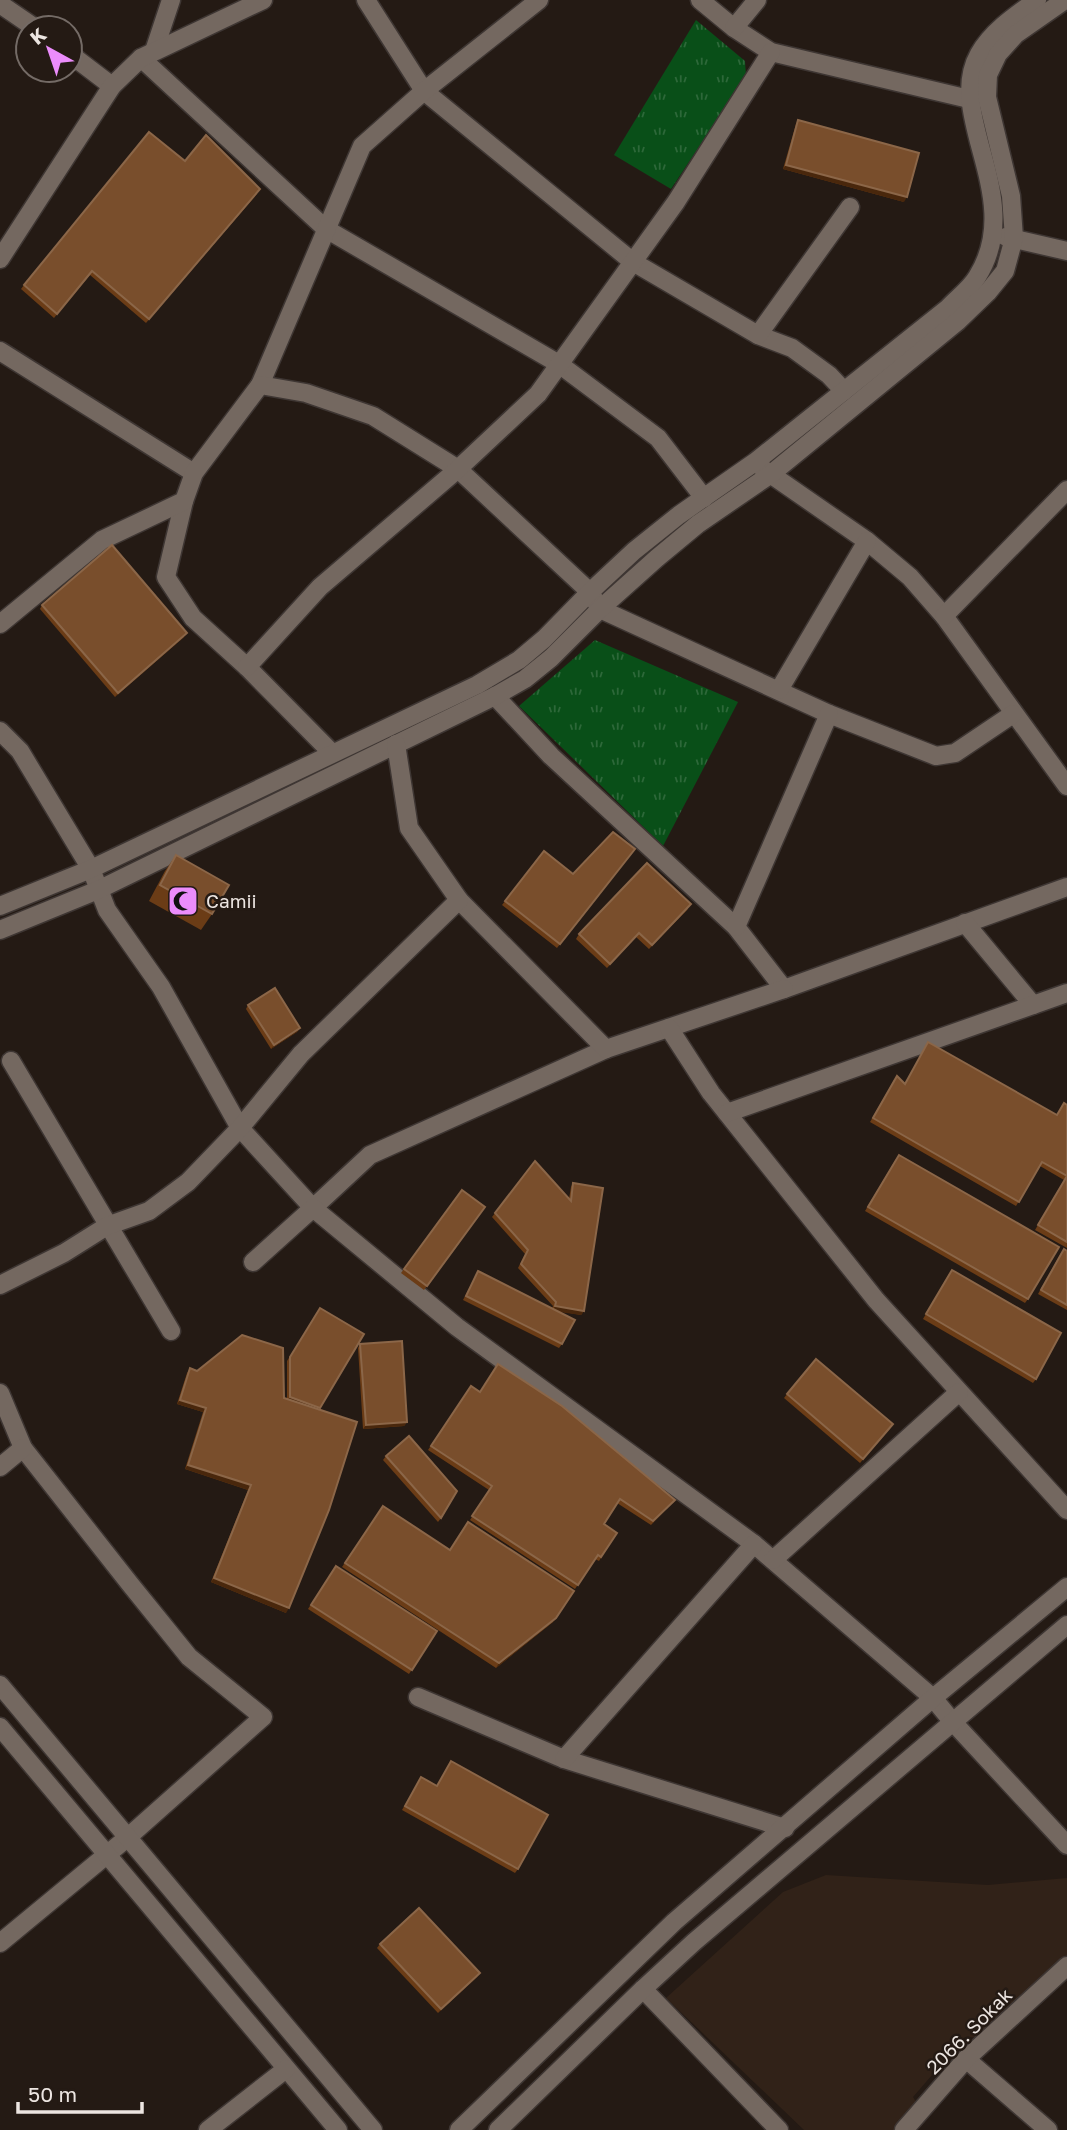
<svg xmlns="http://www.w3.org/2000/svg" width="1067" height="2130" font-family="'Golos Text',sans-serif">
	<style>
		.built { fill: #312218 }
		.park { fill: url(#park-tufts) }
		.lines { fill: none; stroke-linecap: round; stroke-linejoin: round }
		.minor-casing { stroke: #3e3633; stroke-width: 21 }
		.minor { stroke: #746860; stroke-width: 18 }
		.wall { fill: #6b3c16 }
		.shaded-wall { fill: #49270c }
		.building { fill: #794e2c; stroke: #8b6648; stroke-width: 2 }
		.labels { text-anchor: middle; stroke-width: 5; stroke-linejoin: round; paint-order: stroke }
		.poi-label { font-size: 19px; fill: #ece5e1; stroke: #241a14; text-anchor: start }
		.street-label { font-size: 19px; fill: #ece5e1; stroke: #241a14 }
	</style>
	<defs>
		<pattern id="park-tufts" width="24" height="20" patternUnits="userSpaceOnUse" patternTransform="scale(1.75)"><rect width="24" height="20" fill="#094f18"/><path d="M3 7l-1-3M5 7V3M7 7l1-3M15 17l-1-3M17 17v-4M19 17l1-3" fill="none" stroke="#2d6839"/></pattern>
	</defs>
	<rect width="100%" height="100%" fill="#241a14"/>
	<polygon class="built" points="826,1875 988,1885 1067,1878 1067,1959 987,2038 965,2037 913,2097 921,2110 900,2130 804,2130 666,1998 783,1892"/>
	<g class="park">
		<polygon points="696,20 745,61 746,76 671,189 614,155"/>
		<polygon points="595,640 738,702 663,846 519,706"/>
	</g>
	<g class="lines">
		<g class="minor-casing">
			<g id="minor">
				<polyline points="366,0 424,91 633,262 758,335 792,348 829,375 844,391"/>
				<polyline points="700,0 734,28 771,52 969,99"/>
				<polyline points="0,4 35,28"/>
				<polyline points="734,28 757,0"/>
				<polyline points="154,51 171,0"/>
				<polyline points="70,54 112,86"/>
				<polyline points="141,58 326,229 559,364 658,438 704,498"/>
				<polyline points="1006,237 1067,251"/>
				<polyline points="0,259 112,86 141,58 263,0"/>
				<polyline points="758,335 850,207"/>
				<polyline points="0,351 194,473"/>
				<polyline points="260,385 362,146 424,91 539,0"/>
				<polyline points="763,469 867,541 910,577 944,616 1067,786"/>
				<polyline points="184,501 166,577 193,618 247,667 332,753"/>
				<polyline points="944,616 1067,490"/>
				<polyline points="0,624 102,540 184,501 194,473 260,385 306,393 373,416 458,469 590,592 600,609 829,714 936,756 955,753 1013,714"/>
				<polyline points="247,667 320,587 458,469 538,394 676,202 771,52"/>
				<polyline points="779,690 867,541"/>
				<polyline points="495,696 551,756 736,927 784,989 1067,887"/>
				<polyline points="0,731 20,751 91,869 107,910 161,987 240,1128 313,1208 370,1155 606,1049"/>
				<polyline points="459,900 606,1049 784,989"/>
				<path d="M0 906 91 869 477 685 519 660 544 639 590 592 634 551 679 515 755 462 948 308C957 298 970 289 977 277 1027 198 944 116 979 54 992 31 1016 15 1037 0"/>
				<polyline points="965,923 1033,1005"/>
				<polyline points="736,927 829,714"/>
				<polyline points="0,930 98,890 495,696 525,679 551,658 600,609 657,558 698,524 771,474 958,321 988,292 1005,271 1014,238 1011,196 987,97 988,75 998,54 1016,34 1065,0"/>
				<polyline points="669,1028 711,1093 876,1300 1067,1510"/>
				<polyline points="11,1061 171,1331"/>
				<polyline points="727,1113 1067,993"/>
				<polyline points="253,1262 313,1208 457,1327 754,1544 933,1698 952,1721 1067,1845"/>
				<polyline points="0,1285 64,1253 107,1226 149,1211 188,1182 240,1128 301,1054 459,900 409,828 396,744"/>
				<polyline points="0,1393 23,1448 130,1584 189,1657 263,1717 127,1838 0,1943"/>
				<polyline points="0,1467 23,1448"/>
				<polyline points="773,1560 959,1392"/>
				<polyline points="0,1685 373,2130"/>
				<polyline points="418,1697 564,1759 785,1828"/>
				<polyline points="0,1727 338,2130"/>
				<polyline points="564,1759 754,1544"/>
				<polyline points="643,1989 779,2130"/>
				<polyline points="966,2059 1048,2130"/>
				<polyline points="208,2130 286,2069"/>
				<polyline points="459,2130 674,1922 933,1698 1067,1587"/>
				<polyline points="498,2130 643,1989 694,1942 1067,1625"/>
				<polyline points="904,2130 966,2059 1067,1966"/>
			</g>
		</g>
		<use href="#minor" class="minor"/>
	</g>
	<g class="wall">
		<polygon points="798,120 904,202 783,169 796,124"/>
		<polygon points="185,161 257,194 146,323 90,275 54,318 21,289 24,285"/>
		<polygon points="42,605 184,637 115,697 40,609"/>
		<polygon points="635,849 557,948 502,905 544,851 573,874"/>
		<polygon points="176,855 212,914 201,930 149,901 165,871"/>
		<polygon points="688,909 649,949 636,937 607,968 576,939 579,934"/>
		<polygon points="248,1005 300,1028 297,1032 271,1049 246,1009"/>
		<polygon points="894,1080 904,1083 1057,1115 1067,1105 1067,1248 1035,1230 1064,1180 1040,1166 1016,1206 870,1122"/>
		<polygon points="896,1159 1028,1299 1025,1303 865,1211"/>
		<polygon points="535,1161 569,1199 571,1187 573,1183 584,1311 581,1315 558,1311 562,1344 559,1348 463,1300 478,1271 552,1309 553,1306 518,1268 525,1254 492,1217"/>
		<polygon points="485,1207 424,1290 401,1273 404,1269"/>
		<polygon points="1067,1251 1067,1310 1038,1294 1061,1253"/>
		<polygon points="949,1274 1036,1379 1033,1383 923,1319"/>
		<polygon points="320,1308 319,1409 286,1613 211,1582 248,1490 185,1469 203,1412 177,1404 187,1373 190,1368 287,1399 287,1361"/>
		<polygon points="360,1344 407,1422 404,1426 363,1429 358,1348"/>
		<polygon points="471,1386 480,1392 675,1500 651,1525 617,1503 604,1524 617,1533 599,1561 595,1559 575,1589 470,1520 489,1490 428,1450"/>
		<polygon points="787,1394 890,1428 860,1463 784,1398"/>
		<polygon points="386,1456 441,1518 438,1522 383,1460"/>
		<polygon points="383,1506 553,1622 496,1668 342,1567"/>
		<polygon points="336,1566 437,1631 409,1674 308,1609"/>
		<polygon points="421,1777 518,1869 515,1873 402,1810"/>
		<polygon points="380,1944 477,1977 438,2013 377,1948"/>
	</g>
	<g class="shaded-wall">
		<polygon points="786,165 907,197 904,202 783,169"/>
		<polygon points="187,633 184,637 115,697 118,693"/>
		<polygon points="300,1028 297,1032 271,1049 274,1045"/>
		<polygon points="555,1306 584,1311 581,1315 552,1311"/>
		<polygon points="290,1397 320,1408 317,1412 287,1401"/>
		<polygon points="180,1400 206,1408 203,1412 177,1404"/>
		<polygon points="407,1422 404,1426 363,1429 366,1425"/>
		<polygon points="188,1465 251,1485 248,1490 185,1469"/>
		<polygon points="214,1578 289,1608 286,1613 211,1582"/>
		<polygon points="556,1618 553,1622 496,1668 499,1663"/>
		<polygon points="480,1973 477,1977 438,2013 441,2009"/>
	</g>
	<g class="building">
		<polygon points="798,120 919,153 907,197 786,165"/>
		<polygon points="149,132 185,161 206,135 260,189 149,319 92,271 57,314 24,285"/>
		<polygon points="112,545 187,633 118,693 42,605"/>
		<polygon points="613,832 635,849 560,944 505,901 544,851 573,874"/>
		<polygon points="176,855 229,885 212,914 160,885"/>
		<polygon points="647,863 691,904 652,945 639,933 610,964 579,934"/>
		<polygon points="275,988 300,1028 274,1045 248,1005"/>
		<polygon points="928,1042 1057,1115 1064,1103 1067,1105 1067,1242 1038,1225 1067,1176 1042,1162 1019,1202 873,1118 897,1076 905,1084"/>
		<polygon points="899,1155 1059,1247 1028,1299 868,1207"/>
		<polygon points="535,1161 571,1201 573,1183 603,1188 584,1311 555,1306 556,1302 521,1264 528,1250 495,1213"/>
		<polygon points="462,1190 485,1207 427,1286 404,1269"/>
		<polygon points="1064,1249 1067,1251 1067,1305 1041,1290"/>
		<polygon points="952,1270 1061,1333 1036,1379 926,1314"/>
		<polygon points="478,1271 575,1320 562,1344 466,1296"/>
		<polygon points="320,1308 364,1334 320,1408 290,1397 290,1357"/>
		<polygon points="242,1335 283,1348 284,1398 357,1422 329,1510 289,1608 214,1578 251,1485 188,1465 206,1408 180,1400 190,1368 197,1371"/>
		<polygon points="402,1341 407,1422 366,1425 360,1344"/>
		<polygon points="816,1359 893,1424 863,1459 787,1394"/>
		<polygon points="498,1364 562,1406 675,1500 653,1521 620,1499 604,1524 617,1533 601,1557 598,1555 578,1585 472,1516 492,1486 431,1446 471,1386 480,1392"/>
		<polygon points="409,1436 457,1491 441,1518 386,1456"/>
		<polygon points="383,1506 450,1550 468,1522 574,1591 556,1618 499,1663 345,1563"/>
		<polygon points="336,1566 437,1631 412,1670 311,1605"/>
		<polygon points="451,1761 548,1815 518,1869 405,1806 421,1777 437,1786"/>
		<polygon points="419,1908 480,1973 441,2009 380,1944"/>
	</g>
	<defs>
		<g id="mosque-square" transform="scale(1.575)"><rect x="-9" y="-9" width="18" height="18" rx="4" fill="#eb8cfb" stroke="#241a14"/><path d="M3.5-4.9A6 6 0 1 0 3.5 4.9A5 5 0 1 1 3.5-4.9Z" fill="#111"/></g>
	</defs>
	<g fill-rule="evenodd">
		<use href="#mosque-square" x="183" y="901"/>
	</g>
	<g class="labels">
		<g class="poi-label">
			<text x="206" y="908">Camii</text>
		</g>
		<g class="street-label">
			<text transform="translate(969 2031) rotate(-45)" y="7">2066. Sokak</text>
		</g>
	</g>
	<g transform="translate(49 49) rotate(320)"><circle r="33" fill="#241a14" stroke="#746b66" stroke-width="2"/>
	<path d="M0-5L12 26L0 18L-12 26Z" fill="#eb8cfb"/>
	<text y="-10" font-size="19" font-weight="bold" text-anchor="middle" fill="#ece5e1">K</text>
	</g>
	<path d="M18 2102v10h124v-10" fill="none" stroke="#ece5e1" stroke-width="3.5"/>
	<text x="28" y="2102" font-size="21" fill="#ece5e1" stroke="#241a14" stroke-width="5" paint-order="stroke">50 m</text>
</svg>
